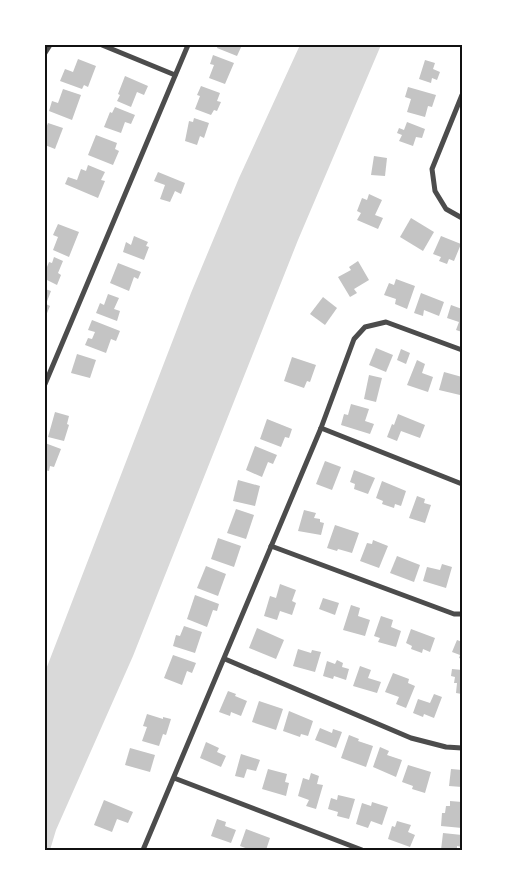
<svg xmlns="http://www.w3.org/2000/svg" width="507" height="895" font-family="'Varela Round',sans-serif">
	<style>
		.water { fill: #d9d9d9 }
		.building { fill: #c4c4c4 }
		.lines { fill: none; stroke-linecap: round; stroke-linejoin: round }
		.minor { stroke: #4c4c4c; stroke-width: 5 }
		.neatline { fill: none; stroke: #111; stroke-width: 2 }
	</style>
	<rect width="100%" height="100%" fill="#fff"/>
	<polygon class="water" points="300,45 381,45 298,240 133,656 56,830 50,850 45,850 45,672 191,293 239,178"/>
	<g class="building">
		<polygon points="218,45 242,45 237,56 217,48"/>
		<polygon points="213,55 234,63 225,84 209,78 214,65 210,64"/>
		<polygon points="78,59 96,66 88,87 84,85 82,89 60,81 65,69 73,72"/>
		<polygon points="425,60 435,63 433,69 440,72 437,80 432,78 431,83 419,79"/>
		<polygon points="125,76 148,86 144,95 137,92 131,107 117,101 120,95 118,94"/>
		<polygon points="201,86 220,93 217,101 221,102 217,111 214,110 211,115 195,109 200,96 197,95"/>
		<polygon points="408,87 436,95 432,107 428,106 425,117 407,112 411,99 405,97"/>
		<polygon points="63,89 81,95 72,120 49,111 52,101 58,103"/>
		<polygon points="115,107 135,115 131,124 125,122 121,133 104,127 110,112 112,113"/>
		<polygon points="194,118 209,123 204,138 200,136 197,145 185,141 189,121 193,122"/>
		<polygon points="407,122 425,129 422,138 416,137 413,146 399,141 402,135 397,133 399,128 404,130"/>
		<polygon points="48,123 63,128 55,149 45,145 45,131"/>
		<polygon points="96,135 117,143 115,149 119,151 113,165 88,155"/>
		<polygon points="374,156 387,158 385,176 371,175"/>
		<polygon points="88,165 105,172 101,180 105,181 98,198 65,184 68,177 77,180 81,169 86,171"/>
		<polygon points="158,172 185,183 181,194 175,191 170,202 160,199 165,185 154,181"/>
		<polygon points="369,194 382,200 375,215 383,218 378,229 357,220 361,213 357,211 362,198 367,200"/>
		<polygon points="411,218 434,232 423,251 400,237"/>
		<polygon points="58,224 79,232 69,257 53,250 58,237 53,235"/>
		<polygon points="134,236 148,242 146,246 149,247 144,260 123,252 126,242 131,245"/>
		<polygon points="441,236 461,244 454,261 449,259 447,264 439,261 441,257 433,254"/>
		<polygon points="54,257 63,261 58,273 61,275 57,285 45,279 45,272 49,262 52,263"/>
		<polygon points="358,261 369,280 354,289 357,293 350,297 338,277 351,270 349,267"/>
		<polygon points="118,263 141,272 138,279 134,277 129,291 110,283"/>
		<polygon points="396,279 415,286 407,309 395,304 396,299 384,295 389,283 394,285"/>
		<polygon points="45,289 51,291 46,304 50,306 45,318"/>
		<polygon points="421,293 444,302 439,316 424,310 423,316 414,313"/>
		<polygon points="108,294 119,298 114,309 120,311 117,321 96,313 100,303 104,305"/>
		<polygon points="323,297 337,308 325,325 310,314"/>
		<polygon points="451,305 462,309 462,332 456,330 459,322 447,318"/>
		<polygon points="92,320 120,331 116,341 111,339 106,353 85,345 88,338 92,339 95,332 88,330"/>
		<polygon points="376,348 393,355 386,372 369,365"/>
		<polygon points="401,349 410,353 406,364 397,360"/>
		<polygon points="77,354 96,360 90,378 71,373"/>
		<polygon points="292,357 316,365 310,382 307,381 304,388 284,381"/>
		<polygon points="417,360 425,364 422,373 433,377 428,392 407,385"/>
		<polygon points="444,372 462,377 460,395 439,390"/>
		<polygon points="369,375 382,378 376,402 364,399"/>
		<polygon points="351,404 369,409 365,421 374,424 370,434 341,425 344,414 348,415"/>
		<polygon points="55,412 69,416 67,424 69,425 64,441 48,437"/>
		<polygon points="398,414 425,425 420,438 401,431 397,441 387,437 392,424 394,425"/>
		<polygon points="267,419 292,429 289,438 285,437 281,447 260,439"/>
		<polygon points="45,443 61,449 54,467 50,466 49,471 45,470"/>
		<polygon points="255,446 277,455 273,464 268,462 262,477 246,470"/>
		<polygon points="325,461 341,467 332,490 316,484"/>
		<polygon points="354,470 375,478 368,494 354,489 355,484 350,482"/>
		<polygon points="238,480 260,486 255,506 233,501"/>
		<polygon points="382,481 406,491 401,506 395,504 394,508 382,504 383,501 376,498"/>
		<polygon points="417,496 425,499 424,503 431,505 425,523 409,518"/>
		<polygon points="236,509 254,515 246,539 227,533"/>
		<polygon points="304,510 316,513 314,518 320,519 320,522 324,523 321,535 298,531"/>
		<polygon points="335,525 359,533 352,553 338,549 337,551 327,548"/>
		<polygon points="218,538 241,546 234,567 211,559"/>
		<polygon points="373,540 388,546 379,568 360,561 367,543 372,544"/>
		<polygon points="397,556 420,565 414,582 390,573"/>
		<polygon points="442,564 452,567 446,588 423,581 427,567 440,570"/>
		<polygon points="206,566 226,574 218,596 197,588"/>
		<polygon points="280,584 296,590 292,601 296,603 292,615 280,611 277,620 264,616 270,596 276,598"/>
		<polygon points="195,595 219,604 217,611 213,610 207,627 187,619"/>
		<polygon points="323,598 339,603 335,615 319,609"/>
		<polygon points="351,605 360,608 358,616 370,620 365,636 343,630"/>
		<polygon points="381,616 393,620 391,627 401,631 396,647 378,642 380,638 374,636"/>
		<polygon points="184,626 202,632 195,653 173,646 176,635 180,636"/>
		<polygon points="257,628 284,640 276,659 249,648"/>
		<polygon points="411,629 435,638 430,652 423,649 422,653 411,649 412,646 406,643"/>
		<polygon points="457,640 462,642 462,659 459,658 460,655 452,652"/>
		<polygon points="298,649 311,653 312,650 321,652 315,672 293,666"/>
		<polygon points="173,655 196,663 192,673 187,671 182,685 164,678"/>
		<polygon points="337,660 343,663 342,667 349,669 346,680 334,676 333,679 323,676 327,661 335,664"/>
		<polygon points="360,666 371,670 368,678 381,682 377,693 353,686"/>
		<polygon points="452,669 462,670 462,694 456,693 457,683 454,683 455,677 451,676"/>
		<polygon points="393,673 409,679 408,683 415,686 406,708 396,704 399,697 385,692"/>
		<polygon points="228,691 236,694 235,696 247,701 241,716 231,712 230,716 219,712"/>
		<polygon points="434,694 442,697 434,718 424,714 423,717 413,713 418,699 430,703"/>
		<polygon points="259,701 283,709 276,730 252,722"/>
		<polygon points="289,711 313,721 308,736 301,734 300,737 283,731"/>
		<polygon points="147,714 163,719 163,717 171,719 166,735 163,734 159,746 142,741 147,727 143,726"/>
		<polygon points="320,728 332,733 333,729 342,732 336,748 315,740"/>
		<polygon points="349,735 359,739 358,741 373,746 366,767 341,758"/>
		<polygon points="206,742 219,748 217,752 226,756 221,767 200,758"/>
		<polygon points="380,747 389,751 387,755 402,760 396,777 373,767"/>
		<polygon points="130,748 155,755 150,772 125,765"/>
		<polygon points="241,754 260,760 256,771 247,769 244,778 235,776"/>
		<polygon points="408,765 431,772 425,793 412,789 413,786 402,782"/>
		<polygon points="268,769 287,774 285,782 289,783 286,796 262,789"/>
		<polygon points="451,769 462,770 462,787 449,786"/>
		<polygon points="311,773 319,776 317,784 323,785 316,809 306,806 309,800 298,796 303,778 309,780"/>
		<polygon points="338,795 355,799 349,819 337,816 338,812 328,809 331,798 337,800"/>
		<polygon points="104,800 133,812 128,823 117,819 112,832 94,825"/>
		<polygon points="450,801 462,802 462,828 441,826 442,813 445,813 446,806 450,806"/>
		<polygon points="372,802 388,807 382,825 371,821 368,828 356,824 362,803 371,806"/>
		<polygon points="217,819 226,822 225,826 236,830 231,843 211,836"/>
		<polygon points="397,821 411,825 408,832 415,835 410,847 388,839 392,826 395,827"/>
		<polygon points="246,829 270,838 266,850 248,850 248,849 240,846"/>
		<polygon points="443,833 462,835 462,847 457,846 457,850 441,850"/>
	</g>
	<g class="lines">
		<g class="minor">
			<polyline points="102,45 175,75"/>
			<polyline points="45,53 50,45"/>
			<polyline points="462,95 432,169 435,191 446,209 462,218"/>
			<polyline points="45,384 188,45"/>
			<polyline points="321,428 462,484"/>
			<polyline points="271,546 454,614 462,614"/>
			<polyline points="225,659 411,738 446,747 462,748"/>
			<polyline points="174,778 362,850"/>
			<polyline points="143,850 321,428 354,339 365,327 386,322 462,350"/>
		</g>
	</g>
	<rect width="507" height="895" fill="none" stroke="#ffffff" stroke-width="92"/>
	<rect x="46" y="46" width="415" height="803" class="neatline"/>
</svg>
